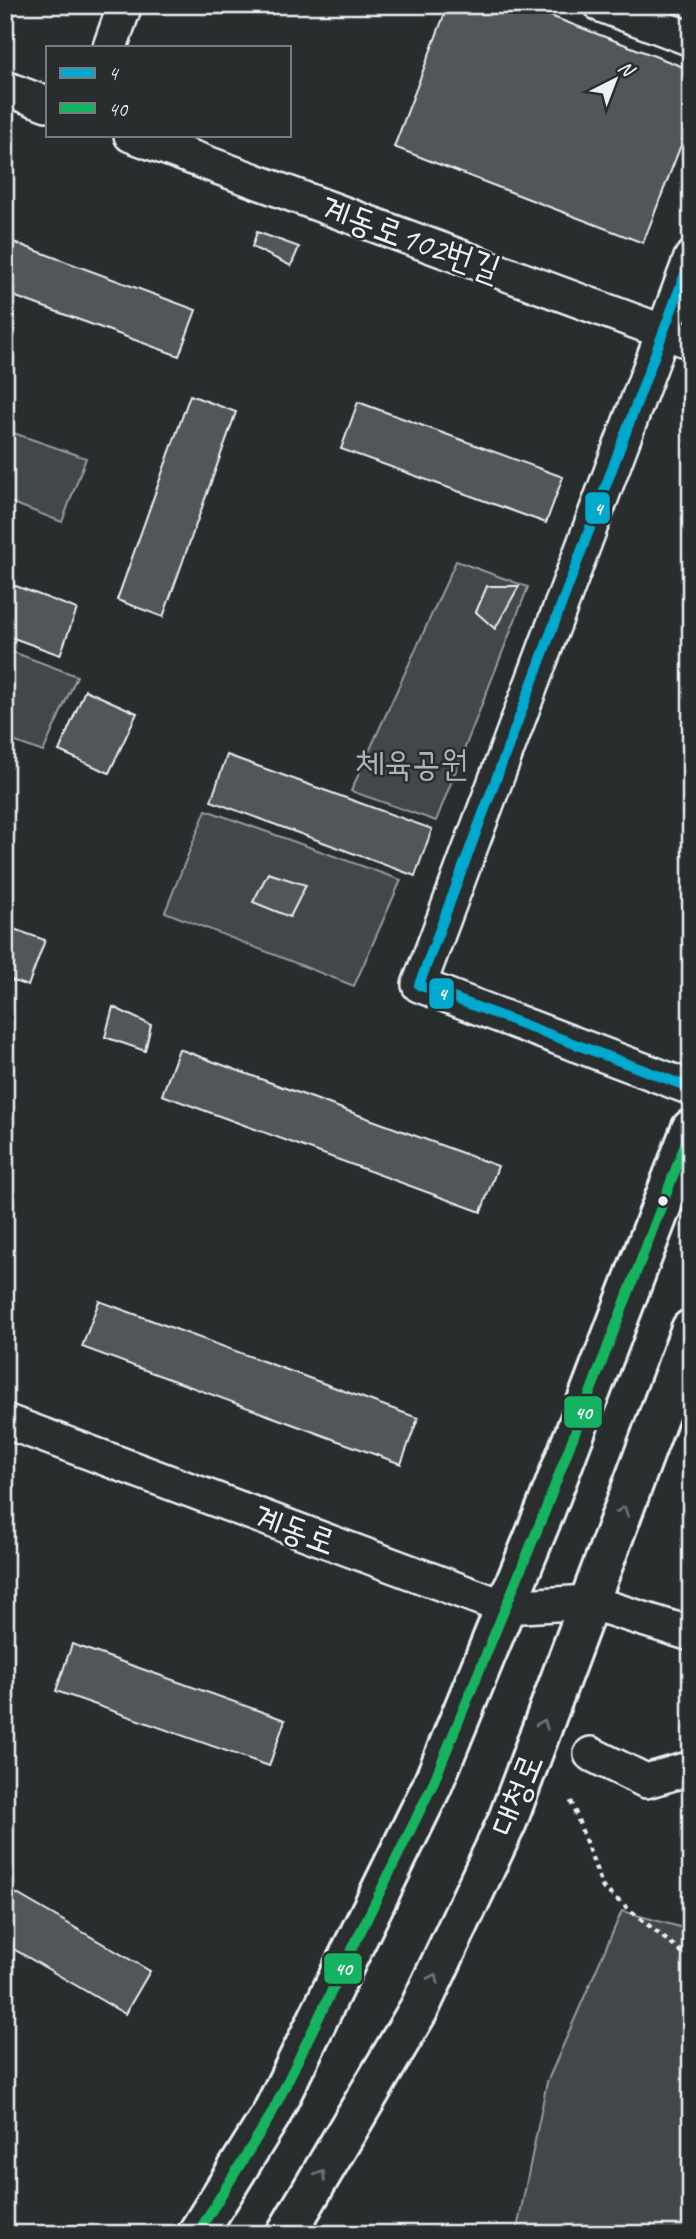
<svg xmlns="http://www.w3.org/2000/svg" width="696" height="2239" font-family="Caveat,'Poor Story',sans-serif">
	<style>
		.green { fill: #424648; stroke: #959ca0; stroke-width: 2 }
		.building { fill: #535759; stroke: #e8f1f8; stroke-width: 2 }
		.lines { fill: none; stroke-linecap: round; stroke-linejoin: round }
		.minor-casing { stroke: #e8f1f8; stroke-width: 38 }
		.major-casing { stroke: #e8f1f8; stroke-width: 44 }
		.path { stroke: #e8f1f8; stroke-width: 4.5; stroke-dasharray: 5 5; stroke-linecap: butt }
		.minor { stroke: #2a2d2e; stroke-width: 33 }
		.major { stroke: #2a2d2e; stroke-width: 38 }
		.bus-1-casing { stroke: #2a2d2e; stroke-width: 16 }
		.bus-2-casing { stroke: #2a2d2e; stroke-width: 16 }
		.bus-1 { stroke: #00a9ce; stroke-width: 10 }
		.bus-2 { stroke: #13b361; stroke-width: 10 }
		.oneway { stroke: #6c7275 }
		.bus-dot { fill: #e8f1f8; stroke: #2a2d2e; stroke-width: 2.5 }
		.labels { text-anchor: middle; stroke-width: 5; stroke-linejoin: round; paint-order: stroke }
		.street-label { font-size: 35px; fill: #e8f1f8; stroke: #2a2d2e }
		.park-label { font-size: 35px; fill: #aeb5ba; stroke: #2a2d2e }
		.line-badge { stroke: #2a2d2e; stroke-width: 2.5 }
		.badge-label { font-size: 19px; text-anchor: middle; font-weight: bold; fill: #fff }
	</style>
	<rect width="100%" height="100%" fill="#2a2d2e"/>
	<filter id="ink" filterUnits="userSpaceOnUse"><feTurbulence type="fractalNoise" baseFrequency=".0143" numOctaves="2"/><feDisplacementMap in="SourceGraphic" scale="14" xChannelSelector="R" yChannelSelector="G"/><feConvolveMatrix kernelMatrix="1 2 1 2 8 2 1 2 1" color-interpolation-filters="sRGB"/></filter>
	<g filter="url(#ink)">
		<g class="green">
			<polygon points="5,430 86,458 62,522 5,500"/>
			<polygon points="456,561 528,587 436,821 351,791"/>
			<polygon points="5,649 77,676 43,752 5,738"/>
			<polygon points="206,810 401,880 354,986 165,912"/>
			<polygon points="622,1911 691,1930 691,2234 516,2234 547,2082"/>
		</g>
		<g class="building">
			<polygon points="448,5 522,5 691,70 691,119 643,243 394,147"/>
			<polygon points="257,232 299,247 291,266 252,247"/>
			<polygon points="5,239 196,310 179,356 5,293"/>
			<polygon points="190,395 236,412 163,617 117,600"/>
			<polygon points="358,402 563,477 546,523 341,449"/>
			<polygon points="5,582 77,609 60,655 5,635"/>
			<polygon points="487,586 519,586 495,629 476,612"/>
			<polygon points="85,690 137,713 109,773 59,751"/>
			<polygon points="227,755 432,829 415,876 211,801"/>
			<polygon points="268,873 306,885 290,917 253,902"/>
			<polygon points="5,926 45,940 28,986 5,978"/>
			<polygon points="113,1007 151,1025 145,1051 105,1037"/>
			<polygon points="179,1049 498,1166 481,1212 162,1095"/>
			<polygon points="99,1301 418,1418 401,1464 82,1347"/>
			<polygon points="72,1644 285,1720 269,1766 56,1691"/>
			<polygon points="5,1887 150,1971 125,2014 5,1944"/>
		</g>
		<g class="lines">
			<g class="minor-casing">
				<g id="minor">
					<polyline points="601,5 691,39"/>
					<polyline points="110,47 125,5"/>
					<polyline points="5,88 47,104"/>
					<polyline points="131,135 691,342"/>
					<polyline points="691,258 419,985 691,1088"/>
					<polyline points="5,1421 504,1607 589,1602 691,1634"/>
					<polyline points="591,1754 646,1781 691,1768"/>
				</g>
			</g>
			<g class="major-casing">
				<g id="major">
					<polyline points="197,2234 271,2115 432,1786 545,1511 691,1129"/>
					<polyline points="286,2234 419,2009 507,1822 691,1329"/>
				</g>
			</g>
			<polyline class="path" points="571,1801 603,1888 691,1960"/>
			<use href="#minor" class="minor"/>
			<use href="#major" class="major"/>
			<g class="bus-1-casing">
				<polyline id="bus-1" points="691,258 419,985 691,1088"/>
			</g>
			<g class="bus-2-casing">
				<polyline id="bus-2" points="197,2234 271,2115 432,1786 545,1511 691,1129"/>
			</g>
			<use href="#bus-1" class="bus-1"/>
			<use href="#bus-2" class="bus-2"/>
		</g>
		<defs><path id="oneway-chevron" d="M-2-3.5L2.5 0L-2 3.5" fill="none" stroke-width="1.6" stroke-linecap="round" stroke-linejoin="round" transform="scale(1.75)"/></defs>
		<g class="oneway">
			<use href="#oneway-chevron" transform="translate(623 1511) rotate(-70)"/>
			<use href="#oneway-chevron" transform="translate(543 1724) rotate(-69)"/>
			<use href="#oneway-chevron" transform="translate(434 1978) rotate(-65)"/>
			<use href="#oneway-chevron" transform="translate(321 2175) rotate(-59)"/>
		</g>
	</g>
	<circle class="bus-dot" cx="663" cy="1201" r="6"/>
	<g class="labels">
		<g class="street-label">
			<text transform="translate(411 238) rotate(20)" y="12">계동로102번길</text>
			<text transform="translate(295 1529) rotate(20)" y="12">계동로</text>
			<text transform="translate(516 1794) rotate(-68)" y="12">대청로</text>
		</g>
		<g class="park-label">
			<text x="412" y="775">체육공원</text>
		</g>
	</g>
	<g class="line-badge">
		<rect x="584" y="491" width="27" height="34" rx="7" fill="#00a9ce"/>
		<rect x="428" y="977" width="27" height="33" rx="7" fill="#00a9ce"/>
		<rect x="563" y="1395" width="40" height="34" rx="7" fill="#13b361"/>
		<rect x="323" y="1952" width="40" height="33" rx="7" fill="#13b361"/>
	</g>
	<g class="badge-label">
		<text x="598" y="515">4</text>
		<text x="442" y="1000">4</text>
		<text x="583" y="1419">40</text>
		<text x="343" y="1975">40</text>
	</g>
	<rect width="696" height="2239" fill="none" stroke="#2a2d2e" stroke-width="28"/>
	<rect x="14" y="14" width="668" height="2211" fill="none" stroke="#e8f1f8" stroke-width="2.5" filter="url(#ink)"/>
	<rect x="46" y="46" width="245" height="91" fill="#2a2d2e" stroke="#767b7f" stroke-width="2"/>
	<rect x="60" y="68" width="35" height="10" fill="#00a9ce" stroke="#767b7f" stroke-width="2"/>
	<text x="108" y="80" font-size="21" fill="#e8f1f8">4</text>
	<rect x="60" y="103" width="35" height="10" fill="#13b361" stroke="#767b7f" stroke-width="2"/>
	<text x="108" y="116" font-size="21" fill="#e8f1f8">40</text>
	<g transform="translate(615 80) rotate(42)" stroke="#2a2d2e" stroke-width="5" paint-order="stroke">
	<path d="M0-5L12 26L0 18L-12 26Z" fill="#e8f1f8"/>
	<text y="-10" font-size="19" font-weight="bold" text-anchor="middle" fill="#e8f1f8">N</text>
	</g>
</svg>
